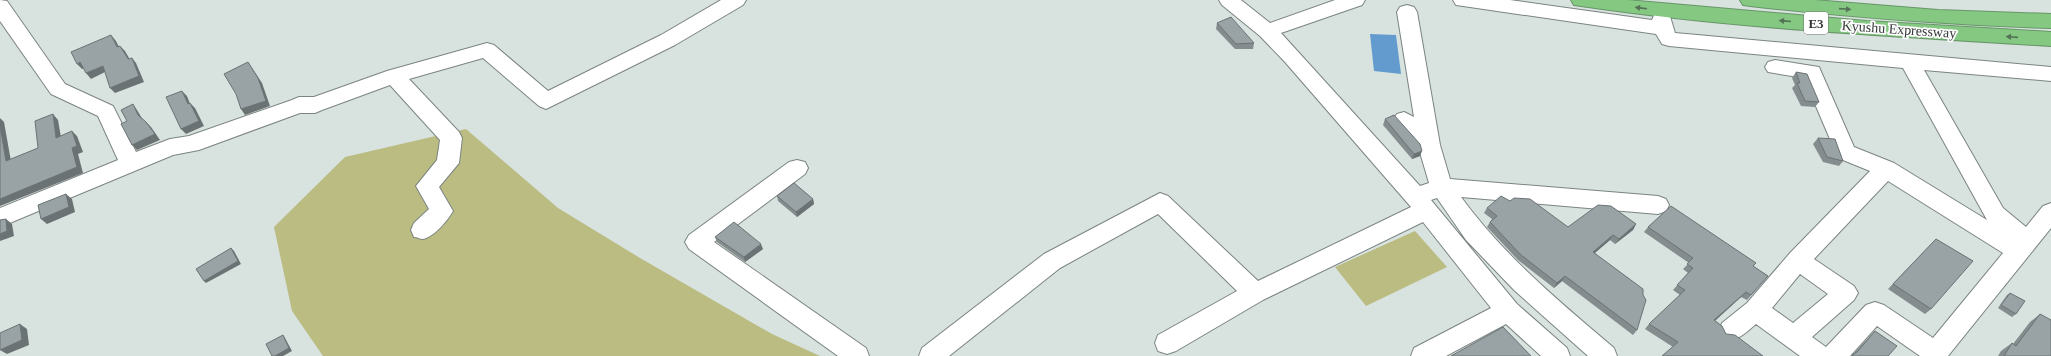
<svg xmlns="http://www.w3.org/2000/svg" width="2051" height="356" font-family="Georgia,serif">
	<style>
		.green { fill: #bbbc81 }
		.water { fill: #649bcf }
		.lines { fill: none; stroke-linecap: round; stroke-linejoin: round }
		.minor-casing { stroke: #7b8482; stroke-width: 2 }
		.highway-casing { stroke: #689668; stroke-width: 2 }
		.minor { fill: #fff; fill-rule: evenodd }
		.highway { fill: #84c882; fill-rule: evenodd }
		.wall { fill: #848c8e }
		.shaded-wall { fill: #6b7274 }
		.building { fill: #99a3a5; stroke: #6b7274 }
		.oneway { fill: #547255 }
		.labels { text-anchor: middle; stroke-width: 3.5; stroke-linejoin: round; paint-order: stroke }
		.shield { fill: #fff; stroke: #717473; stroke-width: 1 }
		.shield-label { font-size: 13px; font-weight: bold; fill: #343837 }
		.street-label { font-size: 14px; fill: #343837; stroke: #fff }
	</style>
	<rect width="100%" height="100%" fill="#d8e2df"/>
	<g class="green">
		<polygon points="466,129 558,208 640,258 772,334 820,356 323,356 292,311 274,227 345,157"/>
		<polygon points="1415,231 1447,267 1366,306 1335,267"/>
	</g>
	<polygon class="water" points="1370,34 1396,35 1401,74 1374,71"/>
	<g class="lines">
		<g class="minor-casing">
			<g id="minor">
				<path d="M0 0 7 1 65 84 113 106 136 152 170 139 189 136 292 100 299 97H314L387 71 487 43 494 45 548 91 661 35 721 0H746L743 5 675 45 546 109 539 106 483 58 409 79 459 132 462 138 459 163 439 187 453 211C448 220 434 237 423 239 420 239 417 237 414 237L411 230 414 223 429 209 416 186 437 160 440 140 390 85 322 110 315 113H300L199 150 173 155 0 227V208L118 160 98 116 51 94 0 21Z"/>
				<path d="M1219 0H1241L1270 23 1335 0H1365L1362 5 1281 33 1420 186 1429 183 1419 149 1393 120 1397 114 1404 112 1414 117 1397 12 1400 7 1407 5 1414 7 1417 12 1440 145 1450 179 1658 196 1666 199 1669 205 1666 211 1658 214 1461 197C1504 256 1559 301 1614 348L1617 356H1588L1514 290 1466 240 1437 198 1431 200 1517 304 1567 348 1570 356H1541L1506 324 1446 356H1411L1414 348 1491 308 1423 222 1263 300 1176 351 1167 354 1158 351 1155 343 1158 335 1237 291 1158 214 1060 268 949 356H919L922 348 1044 254 1160 193 1168 196 1258 281 1411 207 1285 62 1260 36 1222 5Z"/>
				<path d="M1453 0H1510L1652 20 1655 13 1662 11 1669 13 1675 33 2051 67V81L1924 70 2003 208 2026 227 2043 206 2051 203V228L1948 356H1920L1877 326 1850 356H1800L1756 324C1745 333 1738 343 1722 337L1719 330 1722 323 1747 303 1790 253 1870 171 1838 158 1804 78 1768 72 1765 67 1768 62 1775 60 1819 67 1854 147 1894 163 1987 220 1903 68 1669 46 1662 44 1656 34 1463 6 1456 5ZM1888 181 2003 253 1933 338 1884 305 1875 302 1866 305 1826 347 1812 337 1854 300 1858 293 1854 286 1814 259ZM1800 274 1828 294 1793 323 1772 308Z"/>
				<polygon points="797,160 805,162 808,168 805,174 714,242 866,348 869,356 838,356 689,249 685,242 689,235 789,162"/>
			</g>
		</g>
		<g class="highway-casing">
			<g id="highway">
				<path d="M1571 0H1627L1867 21 2051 32V46C1894 36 1736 29 1581 6L1574 5Z"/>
				<path d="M1740 0H1814L1938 10 2051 14V28C1950 25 1850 17 1750 6L1743 5Z"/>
			</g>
		</g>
		<use href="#minor" class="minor"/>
		<use href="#highway" class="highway"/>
	</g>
	<g class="wall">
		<polygon points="1217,23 1254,43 1253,49 1235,49 1216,29"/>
		<polygon points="1796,72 1819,102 1815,107 1801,106 1792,88 1795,85 1792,78"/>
		<polygon points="1385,119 1420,156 1412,159 1383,125"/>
		<polygon points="1818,138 1843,161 1839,166 1823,162 1813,144"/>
		<polygon points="777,196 813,199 814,204 797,217 778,201"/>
		<polygon points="1510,201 1568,227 1636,224 1633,230 1615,244 1610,240 1595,253 1637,330 1633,335 1562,281 1554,288 1518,260 1487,227 1490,222 1492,219 1484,213 1487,208"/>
		<polygon points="1648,227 1753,266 1768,276 1747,300 1741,297 1715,321 1673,347 1645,329 1649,324 1680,295 1673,290 1688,273 1683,269 1689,263 1644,232"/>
		<polygon points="715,237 763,249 745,262 717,242"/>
		<polygon points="1936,239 1931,309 1925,314 1888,289"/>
		<polygon points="2010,293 2016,314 2012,317 1998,308 2007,295"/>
		<polygon points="2040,314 2051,356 1998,356 2001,351 2012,343 2013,344 2030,322"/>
		<polygon points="1875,331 1888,356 1851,356 1854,353 1870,336"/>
	</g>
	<g class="shaded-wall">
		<polygon points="111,35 116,41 122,53 117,47"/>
		<polygon points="120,46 125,51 133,65 128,59"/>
		<polygon points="132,58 136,63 144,82 115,93 110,88"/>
		<polygon points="80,62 85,68 82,69 77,64"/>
		<polygon points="248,62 262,83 270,106 245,115 241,109"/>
		<polygon points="103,66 107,71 91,79 86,73"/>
		<polygon points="182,91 187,96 192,109 188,104"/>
		<polygon points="190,103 195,108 204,126 186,134 181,129"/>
		<polygon points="133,104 137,110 143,120 138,115"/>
		<polygon points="53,114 58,120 62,143 56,138"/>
		<polygon points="0,118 4,122 12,167 6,161 0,126"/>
		<polygon points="146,122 151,127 160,140 137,150 132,145"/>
		<polygon points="72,131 77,136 83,152 78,154 83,173 0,206 0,199"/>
		<polygon points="1422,151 1420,156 1412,159 1414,154"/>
		<polygon points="66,194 72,199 75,212 47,224 41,219"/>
		<polygon points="813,199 814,204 797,217 796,212"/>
		<polygon points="6,219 12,224 14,236 0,241 0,234"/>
		<polygon points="1636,224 1633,230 1615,244 1619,239"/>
		<polygon points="1613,235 1610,240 1590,257 1593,252"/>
		<polygon points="761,244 763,249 745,262 744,257"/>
		<polygon points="231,248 234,251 241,264 206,283 204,281"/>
		<polygon points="1565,276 1562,281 1554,288 1557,283"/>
		<polygon points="1746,292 1741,297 1710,325 1714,320"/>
		<polygon points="20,324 27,329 29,345 7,354 0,350"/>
		<polygon points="283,335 285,338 292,351 283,356 275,356"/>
	</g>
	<g class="building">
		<polygon points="1231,17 1254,43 1236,44 1217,23"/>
		<polygon points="111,35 117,47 120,46 128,59 132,58 139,76 110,88 103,66 86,73 80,62 77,64 71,52"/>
		<polygon points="248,62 258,78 266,101 241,109 236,94 224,74"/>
		<polygon points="1796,72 1807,74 1819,102 1805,101 1797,83 1800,83"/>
		<polygon points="182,91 188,104 190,103 199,121 181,129 166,97"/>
		<polygon points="133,104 138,115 146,122 155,134 132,145 121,124 127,121 121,110"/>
		<polygon points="53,114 56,138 72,131 77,146 72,148 77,167 0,199 0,126 6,161 38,148 35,121"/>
		<polygon points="1394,115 1420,144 1422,151 1414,154 1385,119"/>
		<polygon points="1818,138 1835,139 1843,161 1827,157"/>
		<polygon points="794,183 813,199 796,212 777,196"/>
		<polygon points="66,194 69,207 41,219 38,205"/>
		<polygon points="1501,196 1510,201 1514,198 1530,199 1568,227 1598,205 1611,206 1636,224 1619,239 1613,235 1593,252 1643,289 1643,295 1646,300 1637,330 1565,276 1557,283 1521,255 1490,222 1497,216 1487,208"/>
		<polygon points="1671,206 1756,263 1753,266 1768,276 1751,295 1746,292 1714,320 1722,326 1726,334 1735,335 1763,356 1662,356 1678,342 1649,324 1685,290 1677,285 1693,268 1687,264 1693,258 1648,227"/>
		<polygon points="6,219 7,231 0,234 0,220"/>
		<polygon points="734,222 761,244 744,257 715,237"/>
		<polygon points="1936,239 1973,261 1931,309 1893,284"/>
		<polygon points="231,248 238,261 204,281 196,269"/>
		<polygon points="2010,293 2025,301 2016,314 2001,305"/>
		<polygon points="2040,314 2051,320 2051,356 2004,356 2012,343 2016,346"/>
		<polygon points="20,324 22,340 0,350 0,333"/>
		<polygon points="1503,327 1531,356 1451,356"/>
		<polygon points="1875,331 1897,346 1888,356 1854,356 1852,355 1857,352"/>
		<polygon points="283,335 289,348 275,356 272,356 266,344"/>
	</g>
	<defs><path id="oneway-solid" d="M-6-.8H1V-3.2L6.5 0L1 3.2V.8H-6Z"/></defs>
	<g class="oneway">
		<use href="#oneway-solid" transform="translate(1641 8) rotate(-173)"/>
		<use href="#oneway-solid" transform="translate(1845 9) rotate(4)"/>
		<use href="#oneway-solid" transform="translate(1785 21) rotate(-175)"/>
		<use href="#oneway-solid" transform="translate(2012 37) rotate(-176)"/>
	</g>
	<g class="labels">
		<rect class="shield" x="1804" y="12" width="24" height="22" rx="3"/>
		<g class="shield-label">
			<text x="1816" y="28">E3</text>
		</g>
		<g class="street-label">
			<text transform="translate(1899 29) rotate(4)" y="5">Kyushu Expressway</text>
		</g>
	</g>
</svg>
